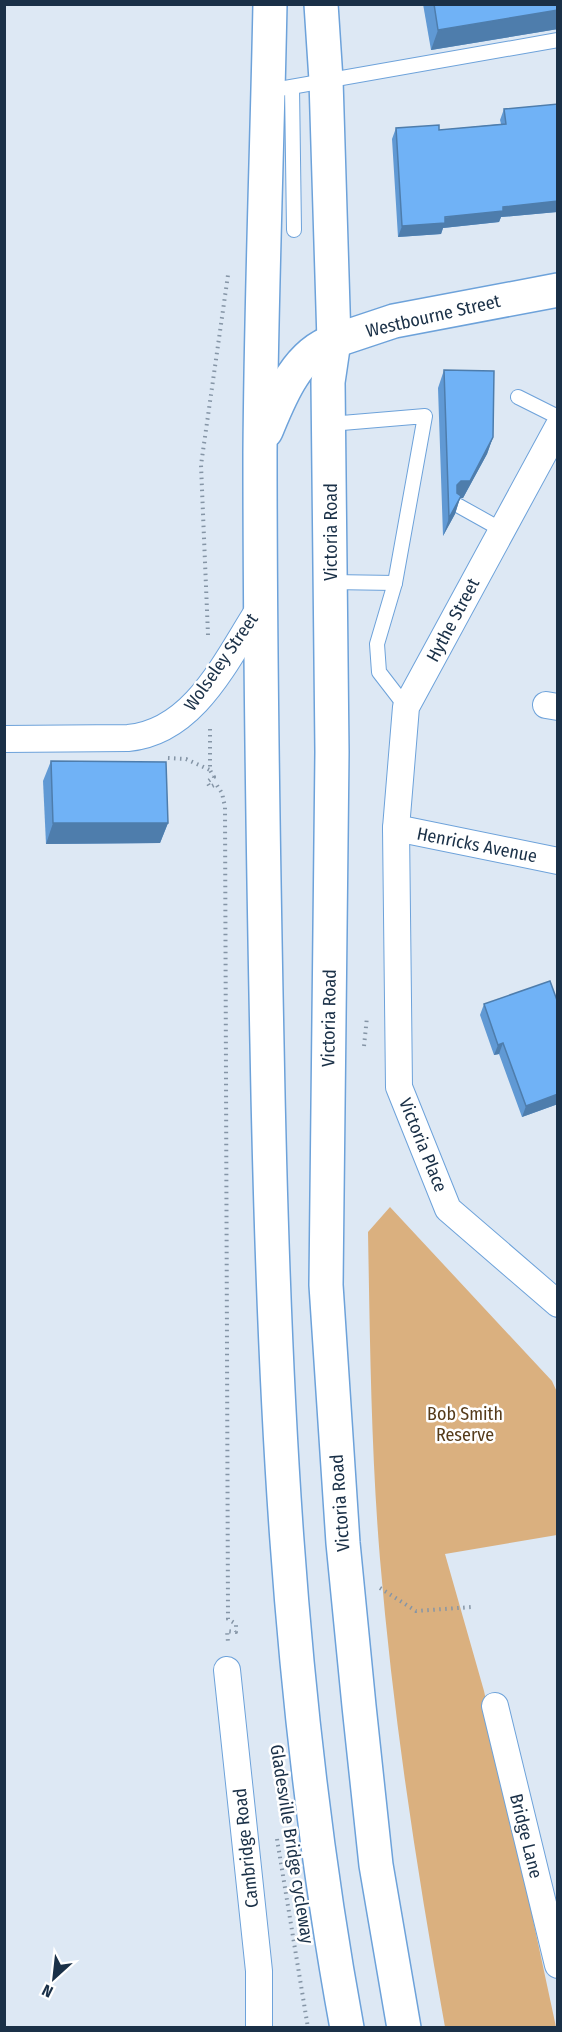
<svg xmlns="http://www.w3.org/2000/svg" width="562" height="2032" font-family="'Fira Sans Condensed',sans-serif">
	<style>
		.green { fill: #dab07f }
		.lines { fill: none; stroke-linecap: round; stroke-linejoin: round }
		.service-casing { stroke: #6da2da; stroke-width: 16 }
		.minor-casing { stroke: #6da2da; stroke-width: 28 }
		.tertiary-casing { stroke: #6da2da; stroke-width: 36 }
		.trunk-casing { stroke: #6da2da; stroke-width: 36 }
		.path { stroke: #8595a6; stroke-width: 4; stroke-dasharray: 1.5 4.5; stroke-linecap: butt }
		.service { stroke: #fff; stroke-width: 14 }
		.minor { stroke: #fff; stroke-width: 26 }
		.tertiary { stroke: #fff; stroke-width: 33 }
		.trunk { stroke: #fff; stroke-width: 33 }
		.wall { fill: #6099d4 }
		.shaded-wall { fill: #4e7dac }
		.building { fill: #70b2f6; stroke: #4e7dac; stroke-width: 1.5 }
		.labels { text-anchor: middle; stroke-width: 5; stroke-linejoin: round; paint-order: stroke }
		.street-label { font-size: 18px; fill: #1a3047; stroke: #fff }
		.park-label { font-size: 18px; fill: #553b1a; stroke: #fff }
	</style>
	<rect width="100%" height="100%" fill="#dde8f4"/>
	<path class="green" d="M390 1207 552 1381 557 1392V1535L445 1554 484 1691 556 2027H445C417 1872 393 1716 380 1559 371 1450 370 1341 368 1232Z"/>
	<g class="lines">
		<g class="service-casing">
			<g id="service">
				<polyline points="292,87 294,230"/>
				<polyline points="268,91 558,40"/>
				<polyline points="518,397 558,417"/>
				<polyline points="330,424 425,416 395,583 377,644 379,672 406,707"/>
				<polyline points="459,506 502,530"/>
				<polyline points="331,582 395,583"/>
			</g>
		</g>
		<g class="minor-casing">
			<g id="minor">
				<polyline points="558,427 406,707 396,828 399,1087 448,1209 558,1304"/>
				<polyline points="546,705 558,707"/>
				<path d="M4 739 128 738C196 732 228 656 261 606"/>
				<polyline points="396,828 558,861"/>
				<polyline points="227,1670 259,1971 259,2028"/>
				<polyline points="495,1706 558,1965"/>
			</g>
		</g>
		<g class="tertiary-casing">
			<polyline id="tertiary" points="334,341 394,321 558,290"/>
		</g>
		<g class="trunk-casing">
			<g id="trunk">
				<path d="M270 4C267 154 261 303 260 453 260 650 263 847 267 1044 273 1373 287 1703 347 2028"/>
				<polyline points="321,4 326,80 334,341 328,382 332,752 326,1285 343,1543 359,1706 376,1865 404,2028"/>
				<path d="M266 431C280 397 296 354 334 341"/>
			</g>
		</g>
		<g class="path">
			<polyline points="208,635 201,465 228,275"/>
			<polyline points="210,729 210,770 214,777 207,782 210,787 216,784 222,793 225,807 228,1619 236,1624 236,1632 227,1631 228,1642"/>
			<polyline points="168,758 186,759 210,770"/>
			<polyline points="364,1046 367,1017"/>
			<polyline points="380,1588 416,1611 472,1607"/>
			<polyline points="277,1839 308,2028"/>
		</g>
		<use href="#service" class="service"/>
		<use href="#minor" class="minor"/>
		<use href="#tertiary" class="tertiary"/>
		<use href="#trunk" class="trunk"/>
	</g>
	<g class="wall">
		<polygon points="423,4 558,4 558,29 431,50"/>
		<polygon points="558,104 557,212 501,217 499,222 443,228 441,234 398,237 392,139 396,128 439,130 501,124 500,120 504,109"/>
		<polygon points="444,370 493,437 487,454 463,498 460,498 455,514 443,536 438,388"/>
		<polygon points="51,761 168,823 160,843 46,844 43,781"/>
		<polygon points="558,1003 558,1104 522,1117 499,1054 494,1055 480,1015 484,1004"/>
	</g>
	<g class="shaded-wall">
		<polygon points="558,10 558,29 431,50 438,30"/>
		<polygon points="558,199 557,212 501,217 499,222 443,228 441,234 398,237 402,226 503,207"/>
		<polygon points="493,437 487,454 463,498 460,498 455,514 443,536 449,518 455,498 457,485"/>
		<polygon points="53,823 168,823 160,843 46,844"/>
		<polygon points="503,1043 499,1054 494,1055 498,1045"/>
		<polygon points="558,1094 558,1104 522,1117 526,1106"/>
	</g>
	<g class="building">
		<polygon points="434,4 558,4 558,10 438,30"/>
		<polygon points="558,104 558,201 503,207 503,211 445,217 445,223 402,226 396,128 439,125 439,130 506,124 504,109"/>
		<polygon points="444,370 494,371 493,437 470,481 461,481 457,485 457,493 461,496 449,518"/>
		<polygon points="51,761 166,762 168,823 53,823"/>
		<polygon points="550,981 558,1003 558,1094 526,1106 503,1043 498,1045 484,1004"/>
	</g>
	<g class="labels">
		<g class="street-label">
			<text transform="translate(433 316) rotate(-13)" y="6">Westbourne Street</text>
			<text transform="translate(331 532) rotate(-90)" y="6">Victoria Road</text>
			<text transform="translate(453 620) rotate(-62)" y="6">Hythe Street</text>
			<text transform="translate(221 662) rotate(-55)" y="6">Wolseley Street</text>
			<text transform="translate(477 845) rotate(11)" y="6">Henricks Avenue</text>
			<text transform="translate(329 1018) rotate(-89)" y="6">Victoria Road</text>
			<text transform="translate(423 1145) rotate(68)" y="6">Victoria Place</text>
			<text transform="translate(340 1503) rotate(-94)" y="6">Victoria Road</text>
			<text transform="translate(526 1836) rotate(76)" y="6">Bridge Lane</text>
			<text transform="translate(292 1844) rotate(81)" y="6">Gladesville Bridge cycleway</text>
			<text transform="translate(246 1848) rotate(-96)" y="6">Cambridge Road</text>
		</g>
		<g class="park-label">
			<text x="465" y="1420">Bob Smith<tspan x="465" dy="21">Reserve</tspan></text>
		</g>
	</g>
	<rect width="562" height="2032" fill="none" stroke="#1a3047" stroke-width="12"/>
	<g transform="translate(54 1978) rotate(207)" stroke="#ffffff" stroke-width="4.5" paint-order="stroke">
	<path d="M0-4.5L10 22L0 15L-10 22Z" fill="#1a3047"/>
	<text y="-9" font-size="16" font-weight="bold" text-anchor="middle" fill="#1a3047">N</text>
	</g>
</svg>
